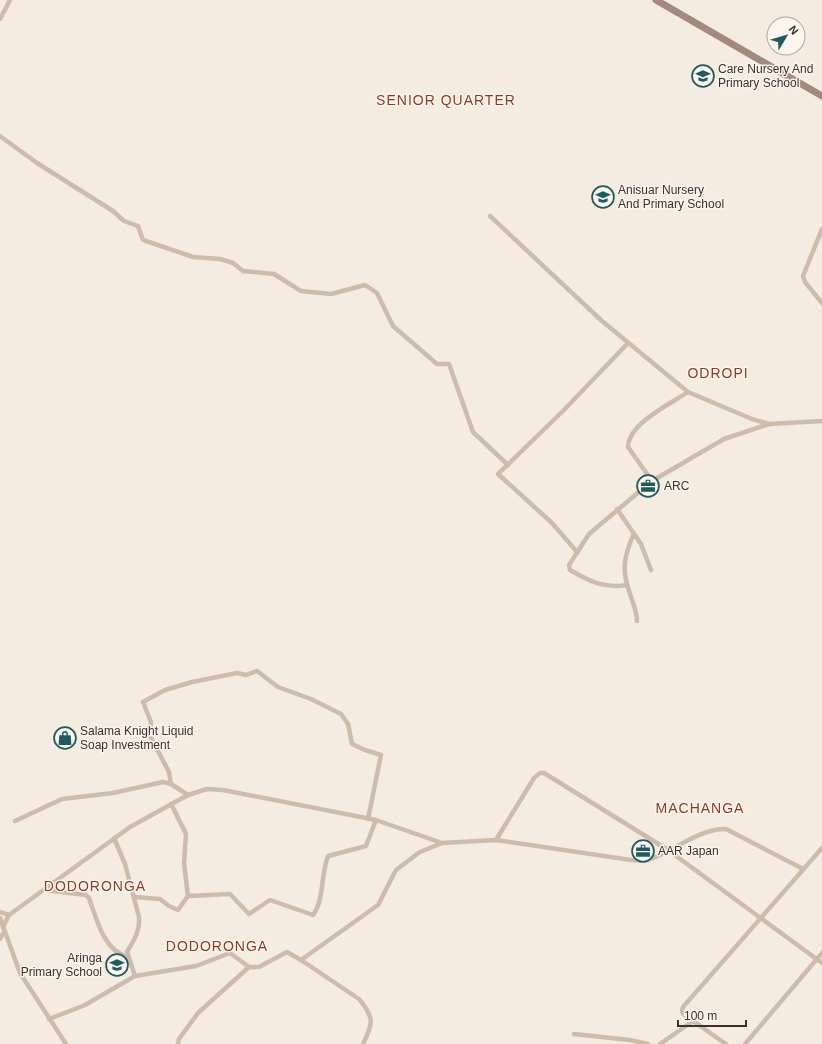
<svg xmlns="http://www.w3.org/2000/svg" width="822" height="1044" font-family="Helvetica,sans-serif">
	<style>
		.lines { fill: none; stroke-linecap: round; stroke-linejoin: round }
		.minor { stroke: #cdbbac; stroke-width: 4.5 }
		.secondary { stroke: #a18a7d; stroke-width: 7 }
		.labels { text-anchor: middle; stroke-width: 3; stroke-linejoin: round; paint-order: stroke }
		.poi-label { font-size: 12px; fill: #3b302b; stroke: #fbf5ee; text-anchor: start }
		.quarter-label { font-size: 14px; letter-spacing: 1px; fill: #8c3b22; stroke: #fbf5ee }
	</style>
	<rect width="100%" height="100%" fill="#f4ebe1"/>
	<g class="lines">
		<g class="minor">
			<polyline points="0,19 10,0"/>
			<polyline points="0,136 37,163 113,211 124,221 138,226 143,240 193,257 220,259 233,263 243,271 274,274 301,291 331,294 365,285 377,293 393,326 437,364 449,364 473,432 508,465"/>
			<polyline points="490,216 602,321 688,392 752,419 769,424 822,421"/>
			<polyline points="822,229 803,276 805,282 822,303"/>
			<path d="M652 481 628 447C628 424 670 404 688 392"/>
			<polyline points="617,509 641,544 651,570"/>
			<path d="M634 533C624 557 621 569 630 594 633 603 637 612 637 621"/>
			<polyline points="577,552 552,523 498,474 564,410 628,343"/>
			<path d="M627 585C604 589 589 581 570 570L569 565 589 534 652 481 724 439 769 424"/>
			<polyline points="171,784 169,772 150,736 151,722 143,702 165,690 192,682 237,673 246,675 257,671 278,687 311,699 341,714 348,724 352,744 365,750 381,755 368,819"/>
			<polyline points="15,821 62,799 113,793 163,782 171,784 188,795"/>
			<polyline points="496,840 534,778 540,773 544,773 668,850 822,963"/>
			<path d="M45 890 86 895 89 898C97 920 103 949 127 957"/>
			<path d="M188 896 230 894 249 914 270 900 313 915C324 901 321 873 328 856L366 846 376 820"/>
			<polyline points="134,897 160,899 169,906 178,910 188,896 184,863 186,834 171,804"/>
			<path d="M0 912 9 915 130 827 188 795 207 789 223 790 376 820 442 843 496 840 631 860C636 860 642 861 647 860 674 852 696 829 726 829L803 869"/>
			<polyline points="0,918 20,973 66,1044"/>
			<polyline points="3,927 9,915"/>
			<polyline points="0,939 4,932"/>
			<path d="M301 960 359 999C375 1018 373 1024 363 1044"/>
			<polyline points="135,976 196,966 230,953 249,967 259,967 287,952 301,960 378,905 396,870 420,852 442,843"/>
			<path d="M49 1019 85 1005 135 976 127 952C134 940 140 932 139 917L125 864 114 838"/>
			<polyline points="574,1034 630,1040 648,1044"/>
			<polyline points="178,1044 179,1039 198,1013 249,967"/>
			<polyline points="660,1044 693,1021"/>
			<polyline points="726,1044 683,1014 682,1010 683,1007 822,848"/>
			<polyline points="745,1044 822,953"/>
		</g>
		<polyline class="secondary" points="656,0 822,96"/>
	</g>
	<defs>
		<g id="school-ring" transform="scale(1.15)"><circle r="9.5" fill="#fbf5ee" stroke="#1f5a5e" stroke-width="1.5"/><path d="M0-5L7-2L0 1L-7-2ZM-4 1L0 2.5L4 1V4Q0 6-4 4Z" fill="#1f5a5e"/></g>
		<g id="office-ring" transform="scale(1.15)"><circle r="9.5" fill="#fbf5ee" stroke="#1f5a5e" stroke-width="1.5"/><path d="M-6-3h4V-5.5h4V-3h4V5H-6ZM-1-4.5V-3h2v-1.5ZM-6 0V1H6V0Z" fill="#1f5a5e"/></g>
		<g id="shop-ring" transform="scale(1.15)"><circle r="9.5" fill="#fbf5ee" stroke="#1f5a5e" stroke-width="1.5"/><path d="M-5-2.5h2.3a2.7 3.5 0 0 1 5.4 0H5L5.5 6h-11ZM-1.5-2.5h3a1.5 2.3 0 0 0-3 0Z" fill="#1f5a5e"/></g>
	</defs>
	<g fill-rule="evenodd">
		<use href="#school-ring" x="703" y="76"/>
		<use href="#school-ring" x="603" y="197"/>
		<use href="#office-ring" x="648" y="486"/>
		<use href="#shop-ring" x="65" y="738"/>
		<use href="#office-ring" x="643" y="851"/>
		<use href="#school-ring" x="117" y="965"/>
	</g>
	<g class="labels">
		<g class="poi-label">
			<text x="718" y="73">Care Nursery And<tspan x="718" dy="14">Primary School</tspan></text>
			<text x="618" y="194">Anisuar Nursery<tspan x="618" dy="14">And Primary School</tspan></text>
			<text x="664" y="490">ARC</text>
			<text x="80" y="735">Salama Knight Liquid<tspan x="80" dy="14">Soap Investment</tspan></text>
			<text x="658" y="855">AAR Japan</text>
			<text x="102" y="962" text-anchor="end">Aringa<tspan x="102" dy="14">Primary School</tspan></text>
		</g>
		<g class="quarter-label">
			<text x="446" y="105">SENIOR QUARTER</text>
			<text x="718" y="378">ODROPI</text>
			<text x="700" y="813">MACHANGA</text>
			<text x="95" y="891">DODORONGA</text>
			<text x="217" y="951">DODORONGA</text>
		</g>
	</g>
	<g transform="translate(786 36) rotate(52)"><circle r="19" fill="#fbf5ee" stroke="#aea6a0"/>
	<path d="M0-3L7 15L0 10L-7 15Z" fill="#1f5a5e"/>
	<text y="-6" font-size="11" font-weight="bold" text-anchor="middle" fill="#3b302b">N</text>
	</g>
	<path d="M678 1020v6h68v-6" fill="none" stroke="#3b302b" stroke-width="2"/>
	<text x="684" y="1020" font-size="12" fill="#3b302b" stroke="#fbf5ee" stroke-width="3" paint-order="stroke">100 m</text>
</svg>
